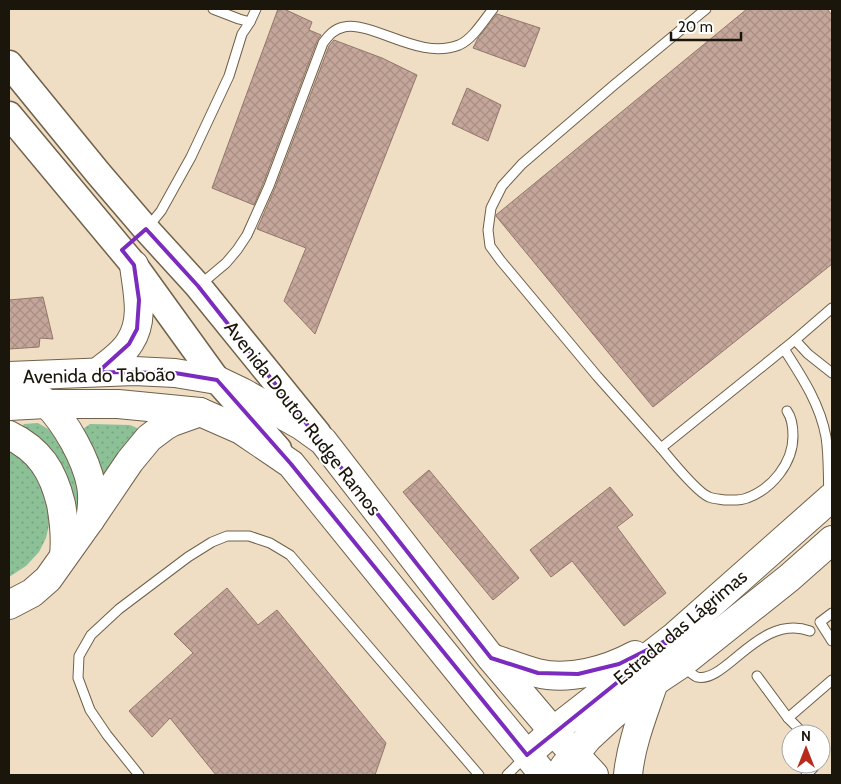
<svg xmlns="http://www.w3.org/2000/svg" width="841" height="784" font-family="Cabin,sans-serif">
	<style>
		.grass { fill: url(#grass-dots) }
		.building { fill: url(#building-cross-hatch); stroke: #92766b }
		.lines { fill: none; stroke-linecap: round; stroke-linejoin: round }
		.lane-casing { stroke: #70614a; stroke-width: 11 }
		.secondary-casing { stroke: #70614a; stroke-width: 29 }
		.primary-casing { stroke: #70614a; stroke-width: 30 }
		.highway-casing { stroke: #70614a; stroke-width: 30 }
		.lane { stroke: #fff; stroke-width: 9 }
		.secondary { stroke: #fff; stroke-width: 26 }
		.primary { stroke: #fff; stroke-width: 28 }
		.highway { stroke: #fff; stroke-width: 28 }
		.marked { fill: none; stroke: #7b2cbf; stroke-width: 4; stroke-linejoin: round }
		.labels { text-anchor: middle; stroke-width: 4; stroke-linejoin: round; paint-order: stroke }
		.street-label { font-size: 19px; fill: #1b160c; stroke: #fff }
	</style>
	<defs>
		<pattern id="grass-dots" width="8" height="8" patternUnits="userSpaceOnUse" patternTransform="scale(1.25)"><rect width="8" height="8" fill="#8cc096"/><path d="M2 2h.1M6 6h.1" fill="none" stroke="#78a480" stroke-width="1.8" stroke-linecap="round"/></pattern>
		<pattern id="building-cross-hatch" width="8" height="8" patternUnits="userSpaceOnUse" patternTransform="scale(1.25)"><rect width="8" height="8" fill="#c5a69b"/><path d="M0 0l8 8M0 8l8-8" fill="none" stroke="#a98e84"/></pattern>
	</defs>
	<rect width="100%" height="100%" fill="#efdec4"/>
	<g class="grass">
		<polygon points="38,423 53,432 80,479 82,509 77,514 71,509 20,429 24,424"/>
		<polygon points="90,424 130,425 137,428 138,433 104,484 84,439 83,429"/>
		<polygon points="9,447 33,466 50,504 49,525 46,538 39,552 26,566 9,577"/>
	</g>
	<g class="building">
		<polygon points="278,9 284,9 312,22 309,30 321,35 317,41 263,184 254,205 212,188"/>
		<polygon points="747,9 827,9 832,15 832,264 653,407 496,216 496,215"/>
		<polygon points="497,14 540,28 525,67 473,48 478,38"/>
		<polygon points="334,40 382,58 417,75 315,334 284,301 306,248 257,229 275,188 329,46"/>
		<polygon points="467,88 501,105 488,141 452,124"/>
		<polygon points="43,297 53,339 40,338 39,347 9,349 9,300"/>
		<polygon points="429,470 519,578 493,600 403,492"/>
		<polygon points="610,487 633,515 617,527 666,593 624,626 572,561 551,577 530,550"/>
		<polygon points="227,588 258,625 277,610 386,743 375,775 216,775 170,718 152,737 129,711 193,653 174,634"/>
	</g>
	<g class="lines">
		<g class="lane-casing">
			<g id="lane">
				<polyline points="706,9 614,85 522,164 502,186 491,208 488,230 490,246 501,261 597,376 661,448 795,340 832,308"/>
				<polyline points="250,22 256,9"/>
				<polyline points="148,227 161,211 191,157 229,76 242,34 250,22 239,19 213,9"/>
				<path d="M201 284 226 263 237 250 247 235 269 186 323 43C329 35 334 29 344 27 351 25 360 27 367 29 396 37 428 57 459 45 473 39 484 20 493 9"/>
				<polyline points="795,340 808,354 832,373"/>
				<path d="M784 349C802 377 820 404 826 437 829 456 828 477 829 496"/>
				<path d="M661 448C670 459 698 493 709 497 714 499 720 499 725 500 732 500 740 501 747 498 772 489 793 463 793 436 793 427 792 418 787 411"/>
				<polyline points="832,613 820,622 832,641"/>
				<path d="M682 665C687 669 692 675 697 677 726 684 759 613 810 631"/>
				<polyline points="757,676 788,718 804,734"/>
				<polyline points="788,718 832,680"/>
				<polyline points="139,775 107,735 90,710 78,678 79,656 91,635 119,609 188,557 212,542 227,536 249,536 270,543 290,555 479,775"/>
				<polyline points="507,775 525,757"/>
				<polyline points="806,775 814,767 814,764"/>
			</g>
		</g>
		<g class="secondary-casing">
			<g id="secondary">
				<polyline points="9,64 98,173 146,229 198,286 318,434"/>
				<polyline points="9,115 134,265 217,380 278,449"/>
			</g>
		</g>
		<g class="primary-casing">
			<g id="primary">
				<path d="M98 372C109 363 123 354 130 342 145 319 137 291 134 265"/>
				<polyline points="9,376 134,371 175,373 217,380 242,392 302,426 323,441 491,658 553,731 594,775"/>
				<polyline points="9,406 46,404 118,404 200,412 241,430 291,464 486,705 544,775"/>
				<path d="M492 658C507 663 522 669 537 673 569 681 607 670 635 655"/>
				<polyline points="539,744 553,731 675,636 832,497"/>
				<polyline points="564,767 588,738 614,714 654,682 681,664 789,578 832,540"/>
				<path d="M628 775C631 743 644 712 654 682"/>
			</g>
		</g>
		<g class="highway-casing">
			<g id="highway">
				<path d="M9 378C20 386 37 395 47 404 66 423 86 459 91 485 93 496 92 509 90 520"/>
				<path d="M9 435C40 450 53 471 61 504 64 521 66 537 64 555"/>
				<polyline points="9,605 32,593 48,579 90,520 130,461 149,438 165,426 172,422 200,412"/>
			</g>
		</g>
		<use href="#lane" class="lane"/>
		<use href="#secondary" class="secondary"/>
		<use href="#primary" class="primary"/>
		<use href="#highway" class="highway"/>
	</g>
	<path class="marked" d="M146 229 198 286 491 658 538 673 578 674 619 664 675 636 527 755 291 464 217 380 175 373 98 372 129 344 137 329 139 300 134 265 122 250Z"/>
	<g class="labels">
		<g class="street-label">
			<text transform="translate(99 375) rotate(-1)" y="7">Avenida do Taboão</text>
			<text transform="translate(303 418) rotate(52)" y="7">Avenida Doutor Rudge Ramos</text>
			<text transform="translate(680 627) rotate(-40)" y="7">Estrada das Lágrimas</text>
		</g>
	</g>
	<rect width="841" height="784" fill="none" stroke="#1b160c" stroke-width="20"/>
	<g transform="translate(806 749)"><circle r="24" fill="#ffffff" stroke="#a4a29e"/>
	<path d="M0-4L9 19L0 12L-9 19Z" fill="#b82b1c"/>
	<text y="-8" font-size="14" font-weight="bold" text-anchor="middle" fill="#1b160c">N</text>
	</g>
	<path d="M671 32v8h70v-8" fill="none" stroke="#1b160c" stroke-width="2.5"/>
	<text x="678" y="32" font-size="15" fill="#1b160c" stroke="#ffffff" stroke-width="4" paint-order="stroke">20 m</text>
</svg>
